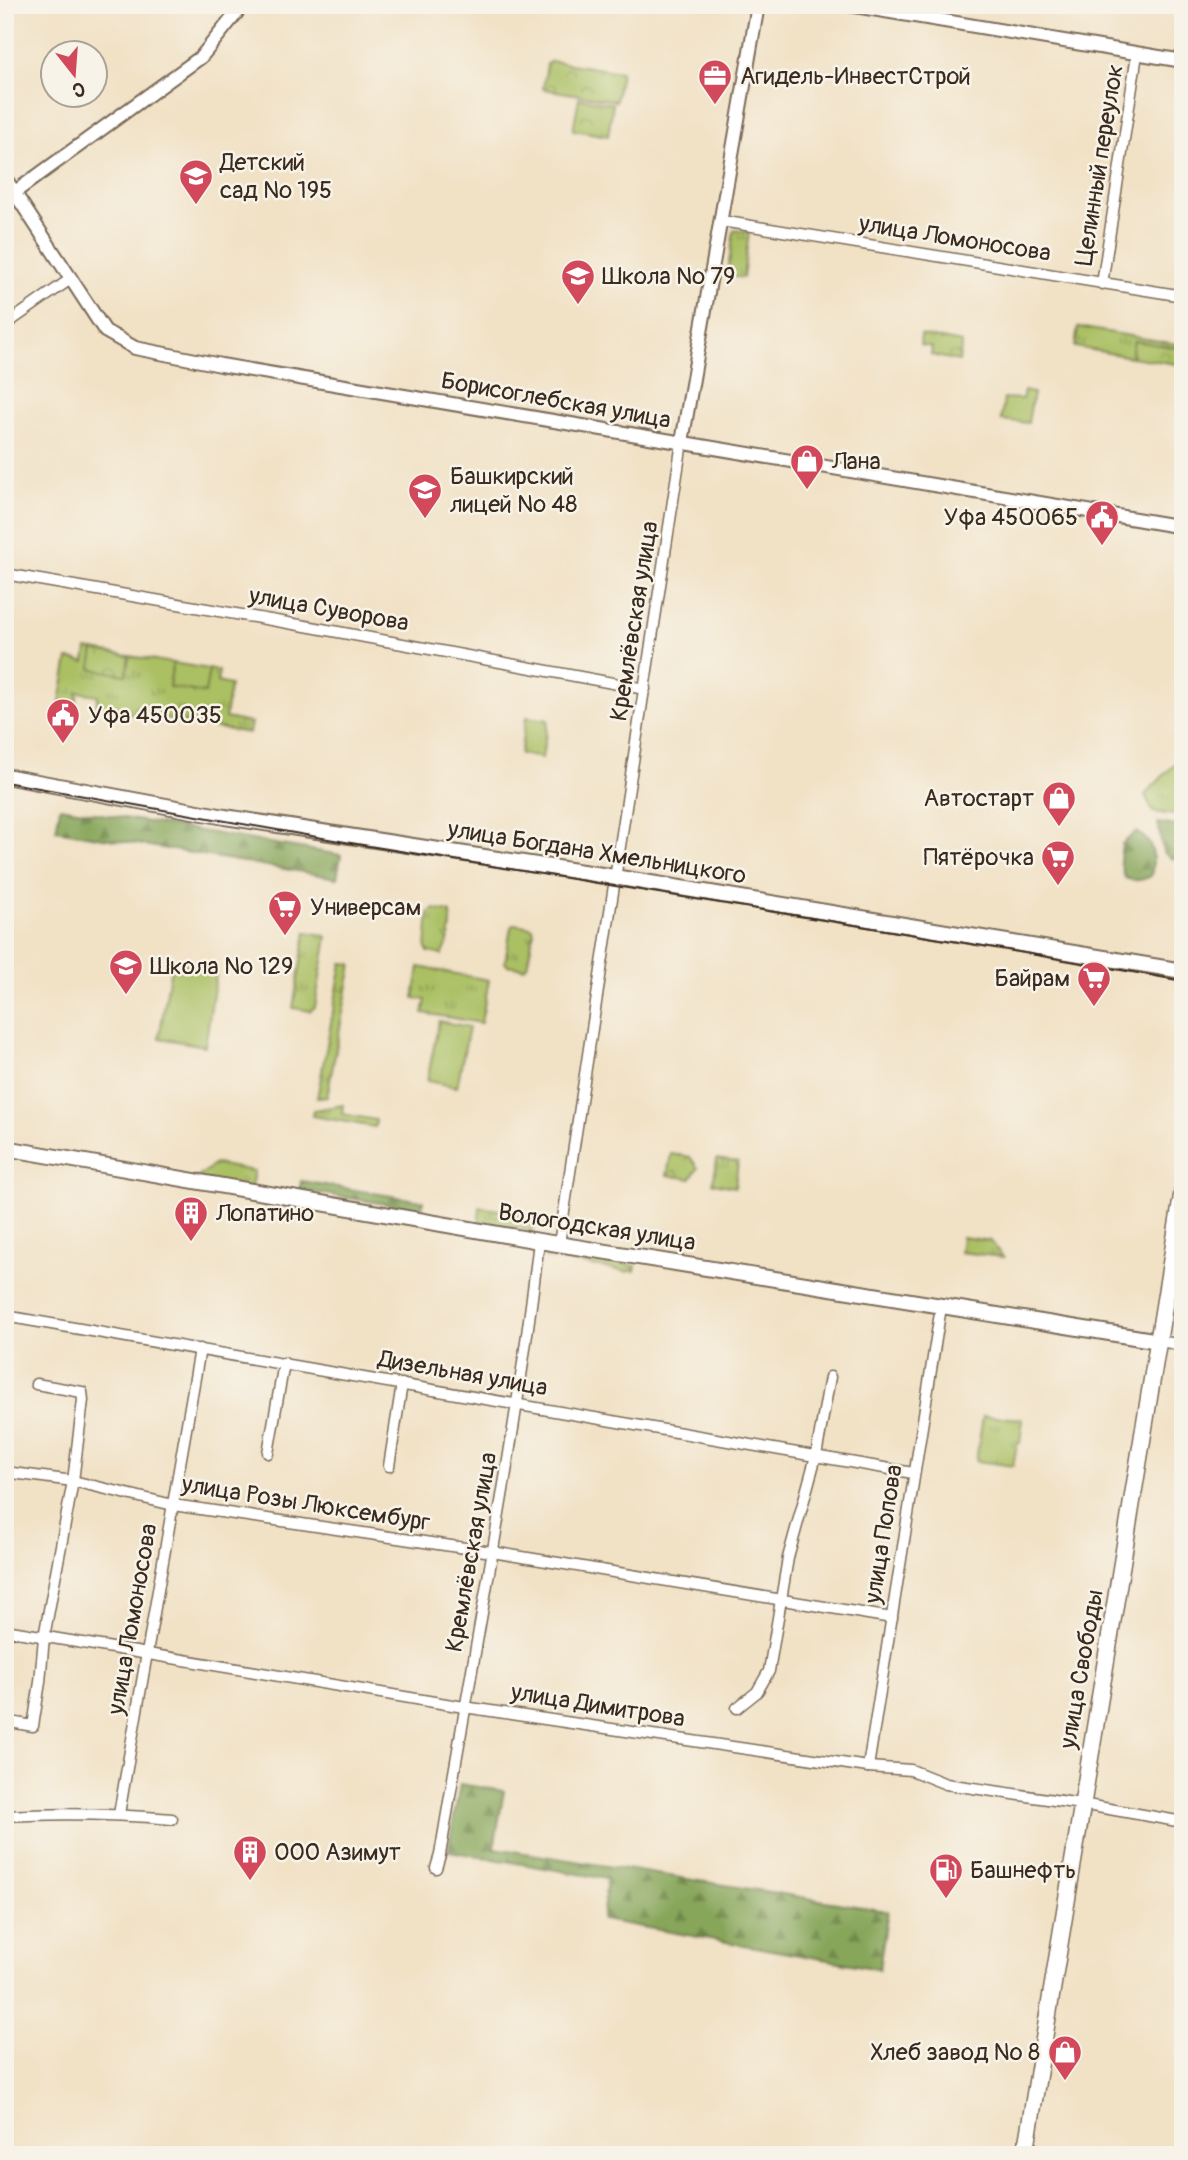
<svg xmlns="http://www.w3.org/2000/svg" width="1188" height="2160" font-family="Pangolin,sans-serif">
	<style>
		.grass { fill: url(#grass-tufts); stroke: #727541; stroke-width: 2 }
		.forest { fill: url(#forest-firs); stroke: #61683c; stroke-width: 2 }
		.park { fill: url(#park-crowns); stroke: #727541; stroke-width: 2 }
		.pitch { fill: #aac064; stroke: #727541; stroke-width: 2 }
		.lines { fill: none; stroke-linecap: round; stroke-linejoin: round }
		.minor-casing { stroke: #7b6a58; stroke-width: 13 }
		.tertiary-casing { stroke: #7b6a58; stroke-width: 16 }
		.secondary-casing { stroke: #7b6a58; stroke-width: 18 }
		.primary-casing { stroke: #7b6a58; stroke-width: 19 }
		.minor { stroke: #fff; stroke-width: 10 }
		.tertiary { stroke: #fff; stroke-width: 12 }
		.secondary { stroke: #fff; stroke-width: 14 }
		.primary { stroke: #fff; stroke-width: 16 }
		.tram { stroke: #3b2a1e; stroke-width: 2 }
		.labels { text-anchor: middle; stroke-width: 5; stroke-linejoin: round; paint-order: stroke }
		.poi-label { font-size: 24px; fill: #3b2a1e; stroke: #f7f3e8; text-anchor: start }
		.street-label { font-size: 24px; fill: #3b2a1e; stroke: #f7f3e8 }
	</style>
	<defs>
		<pattern id="grass-tufts" width="24" height="20" patternUnits="userSpaceOnUse" patternTransform="scale(1.75)"><rect width="24" height="20" fill="#aac064"/><path d="M3 7l-1-3M5 7V3M7 7l1-3M15 17l-1-3M17 17v-4M19 17l1-3" fill="none" stroke="#8c9c52"/></pattern>
		<pattern id="forest-firs" width="22" height="20" patternUnits="userSpaceOnUse" patternTransform="scale(1.75)"><rect width="22" height="20" fill="#87a65a"/><path d="M5 1l3.5 6h-7zM16 11l3.5 6h-7z" fill="#70874a"/></pattern>
		<pattern id="park-crowns" width="20" height="18" patternUnits="userSpaceOnUse" patternTransform="scale(1.75)"><rect width="20" height="18" fill="#aac064"/><path d="M2 6a3 3 0 1 1 6 0M12 15a3 3 0 1 1 6 0" fill="none" stroke="#8c9c52"/></pattern>
	</defs>
	<rect width="100%" height="100%" fill="#f7f3e8"/>
	<filter id="ink" filterUnits="userSpaceOnUse"><feTurbulence type="fractalNoise" baseFrequency=".0143" numOctaves="2"/><feDisplacementMap in="SourceGraphic" scale="14" xChannelSelector="R" yChannelSelector="G"/><feConvolveMatrix kernelMatrix="1 2 1 2 8 2 1 2 1" color-interpolation-filters="sRGB"/></filter>
	<filter id="wash" filterUnits="userSpaceOnUse"><feTurbulence type="fractalNoise" baseFrequency=".00686" numOctaves="4" result="noise"/><feDisplacementMap in="SourceGraphic" scale="28" xChannelSelector="R" yChannelSelector="G"/><feGaussianBlur stdDeviation="1.57" result="paint"/><feColorMatrix in="noise" values="0 0 0 0 0 0 0 0 0 0 0 0 0 0 0 0 0 1.4 0 .05"/><feComposite in="paint" operator="in"/></filter>
	<g filter="url(#wash)">
		<rect width="100%" height="100%" fill="#f1e1c5"/>
		<g class="grass">
			<polygon points="734,230 749,232 743,278 727,276"/>
			<polygon points="1078,327 1183,345 1183,349 1134,341 1131,357 1075,347"/>
			<polygon points="1024,391 1033,393 1028,423 1001,420 1004,398 1022,399"/>
			<polygon points="87,649 94,650 91,668 126,675 129,656 173,663 169,687 205,692 209,669 219,671 217,682 230,685 225,718 251,723 249,733 96,708 98,695 78,692 74,715 58,712 68,659 85,662"/>
			<polygon points="1183,755 1183,816 1153,812 1145,795"/>
			<path d="M433 909 450 912C453 923 449 945 442 955L428 952 426 947 429 913Z"/>
			<polygon points="514,924 531,927 534,931 527,966 524,968 507,965 505,962 511,927"/>
			<polygon points="306,932 324,935 327,937 315,1007 310,1011 293,1008"/>
			<polygon points="342,963 352,964 327,1097 317,1098"/>
			<polygon points="419,967 489,980 481,1023 423,1013 426,1000 414,998"/>
			<polygon points="343,1105 342,1114 376,1120 375,1127 312,1116 313,1110"/>
			<polygon points="717,1159 738,1162 735,1187 713,1183"/>
			<polygon points="215,1164 254,1171 251,1188 197,1178"/>
			<polygon points="480,1207 535,1216 532,1231 481,1223 479,1217"/>
			<polygon points="962,1237 991,1241 1003,1257 960,1252"/>
			<polygon points="553,1252 636,1266 635,1271 629,1270 628,1272 545,1258"/>
			<polygon points="983,1416 1023,1419 1020,1443 1017,1445 1013,1466 976,1461"/>
		</g>
		<g class="forest">
			<polygon points="60,807 341,855 337,878 56,830"/>
			<polygon points="1158,823 1183,827 1183,855 1172,859 1163,852"/>
			<path d="M1136 832C1155 842 1155 857 1151 876 1142 881 1134 882 1125 878L1120 861 1122 844Z"/>
			<polygon points="301,1181 423,1201 422,1210 300,1190"/>
			<polygon points="460,1784 504,1791 494,1848 888,1911 879,1969 602,1920 607,1879 448,1851"/>
		</g>
		<g class="park">
			<polygon points="551,61 621,72 616,101 543,89 547,64"/>
			<polygon points="579,98 613,104 608,136 573,130"/>
			<polygon points="921,335 962,343 959,361 931,355 932,347 920,345"/>
			<polygon points="1134,341 1183,349 1183,365 1131,357"/>
			<polygon points="94,650 129,656 126,675 91,669"/>
			<polygon points="671,1154 690,1157 698,1168 690,1179 667,1175"/>
		</g>
		<g class="pitch">
			<polygon points="173,663 209,669 205,693 169,687"/>
			<polygon points="526,717 548,720 542,758 520,754"/>
			<polygon points="172,961 217,968 205,1046 159,1038"/>
			<polygon points="439,1021 469,1027 457,1087 427,1081"/>
		</g>
	</g>
	<g filter="url(#ink)">
		<g class="lines">
			<g class="minor-casing">
				<g id="minor">
					<polyline points="721,221 1183,296"/>
					<polyline points="1102,284 1137,54"/>
					<polyline points="5,325 72,278"/>
					<polyline points="5,574 311,627 645,689"/>
					<polyline points="559,1244 682,442"/>
					<polyline points="5,1316 913,1473"/>
					<polyline points="1159,1341 1183,1345"/>
					<polyline points="268,1453 284,1363"/>
					<polyline points="389,1466 402,1384"/>
					<polyline points="5,1472 73,1481 173,1505 492,1552 892,1618"/>
					<polyline points="5,1630 464,1707 868,1767 911,1770 946,1784 1081,1804 1183,1822"/>
					<polyline points="737,1708 757,1692 769,1671 788,1558 816,1456 830,1377"/>
					<polyline points="5,1721 33,1726 40,1682 44,1637 73,1481 83,1400 82,1392 36,1384"/>
					<polyline points="868,1767 941,1307"/>
					<polyline points="119,1814 200,1349"/>
					<path d="M5 1816C61 1813 116 1814 172 1819"/>
					<path d="M436 1868 440 1855C474 1650 515 1447 539 1241"/>
				</g>
			</g>
			<g class="tertiary-casing">
				<g id="tertiary">
					<polyline points="849,5 1183,61"/>
					<polyline points="5,178 105,331 135,348 221,365 1183,527"/>
					<polyline points="15,192 201,57 243,5"/>
					<polyline points="682,442 758,5"/>
				</g>
			</g>
			<g class="secondary-casing">
				<g id="secondary">
					<polyline points="5,776 225,817 602,875 1183,971"/>
					<polyline points="5,1148 539,1241 1159,1341"/>
				</g>
			</g>
			<g class="primary-casing">
				<polyline id="primary" points="1025,2155 1183,1190"/>
			</g>
			<use href="#minor" class="minor"/>
			<use href="#tertiary" class="tertiary"/>
			<use href="#secondary" class="secondary"/>
			<use href="#primary" class="primary"/>
			<polyline class="tram" points="5,782 351,843 1002,949 1183,981"/>
		</g>
	</g>
	<defs>
		<g id="office-pin" transform="scale(1.75)"><path d="M0 17L-7.5 6A9.5 9.5 0 1 1 7.5 6Z" fill="#d1495b" stroke="#f7f3e8"/><path d="M-6-3h4V-5.5h4V-3h4V5H-6ZM-1-4.5V-3h2v-1.5ZM-6 0V1H6V0Z" fill="#fff"/></g>
		<g id="school-pin" transform="scale(1.75)"><path d="M0 17L-7.5 6A9.5 9.5 0 1 1 7.5 6Z" fill="#d1495b" stroke="#f7f3e8"/><path d="M0-5L7-2L0 1L-7-2ZM-4 1L0 2.5L4 1V4Q0 6-4 4Z" fill="#fff"/></g>
		<g id="shop-pin" transform="scale(1.75)"><path d="M0 17L-7.5 6A9.5 9.5 0 1 1 7.5 6Z" fill="#d1495b" stroke="#f7f3e8"/><path d="M-5-2.5h2.3a2.7 3.5 0 0 1 5.4 0H5L5.5 6h-11ZM-1.5-2.5h3a1.5 2.3 0 0 0-3 0Z" fill="#fff"/></g>
		<g id="civic-pin" transform="scale(1.75)"><path d="M0 17L-7.5 6A9.5 9.5 0 1 1 7.5 6Z" fill="#d1495b" stroke="#f7f3e8"/><path d="M-.6-6.5H3V-4.5H.6V-3L4-1V1h2V6H-6V1h2V-1L-.6-3ZM-1.2 2.5V6h2.4V2.5Z" fill="#fff"/></g>
		<g id="supermarket-pin" transform="scale(1.75)"><path d="M0 17L-7.5 6A9.5 9.5 0 1 1 7.5 6Z" fill="#d1495b" stroke="#f7f3e8"/><path d="M-6-5.5h2.5l.6 2H6L4.5 2H-2.5L-4.4-4H-6ZM-1.5 3.2a1.3 1.3 0 1 0 .1 0ZM3 3.2a1.3 1.3 0 1 0 .1 0Z" fill="#fff"/></g>
		<g id="building-pin" transform="scale(1.75)"><path d="M0 17L-7.5 6A9.5 9.5 0 1 1 7.5 6Z" fill="#d1495b" stroke="#f7f3e8"/><path d="M-4-6H4V6H1V3H-1V6H-4ZM-2.5-4.3h1.7v1.8h-1.7ZM.8-4.3h1.7v1.8H.8ZM-2.5-1h1.7V.8h-1.7ZM.8-1h1.7V.8H.8Z" fill="#fff"/></g>
		<g id="fuel-pin" transform="scale(1.75)"><path d="M0 17L-7.5 6A9.5 9.5 0 1 1 7.5 6Z" fill="#d1495b" stroke="#f7f3e8"/><path d="M-5.5-6h7V0h2V4h1.3V-2.5L3-4.5l.8-.8L6-3V5H2.5V1h-1V6h-7ZM-4.2-4.7v3.2H.2V-4.7Z" fill="#fff"/></g>
	</defs>
	<g fill-rule="evenodd">
		<use href="#office-pin" x="715" y="76"/>
		<use href="#school-pin" x="196" y="176"/>
		<use href="#school-pin" x="578" y="276"/>
		<use href="#shop-pin" x="807" y="461"/>
		<use href="#school-pin" x="425" y="490"/>
		<use href="#civic-pin" x="1102" y="517"/>
		<use href="#civic-pin" x="63" y="715"/>
		<use href="#shop-pin" x="1059" y="798"/>
		<use href="#supermarket-pin" x="1058" y="857"/>
		<use href="#supermarket-pin" x="285" y="907"/>
		<use href="#school-pin" x="126" y="966"/>
		<use href="#supermarket-pin" x="1094" y="978"/>
		<use href="#building-pin" x="191" y="1213"/>
		<use href="#building-pin" x="250" y="1852"/>
		<use href="#fuel-pin" x="946" y="1870"/>
		<use href="#shop-pin" x="1065" y="2052"/>
	</g>
	<g class="labels">
		<g class="poi-label">
			<text x="740" y="84">Агидель-ИнвестСтрой</text>
			<text x="220" y="170">Детский<tspan x="220" dy="28">сад № 195</tspan></text>
			<text x="602" y="284">Школа № 79</text>
			<text x="832" y="469">Лана</text>
			<text x="450" y="484">Башкирский<tspan x="450" dy="28">лицей № 48</tspan></text>
			<text x="1078" y="525" text-anchor="end">Уфа 450065</text>
			<text x="88" y="723">Уфа 450035</text>
			<text x="1034" y="806" text-anchor="end">Автостарт</text>
			<text x="1034" y="865" text-anchor="end">Пятёрочка</text>
			<text x="310" y="915">Универсам</text>
			<text x="150" y="974">Школа № 129</text>
			<text x="1070" y="986" text-anchor="end">Байрам</text>
			<text x="216" y="1221">Лопатино</text>
			<text x="274" y="1860">ООО Азимут</text>
			<text x="970" y="1878">Башнефть</text>
			<text x="1040" y="2060" text-anchor="end">Хлеб завод № 8</text>
		</g>
		<g class="street-label">
			<text transform="translate(1099 165) rotate(-81)" y="8">Целинный переулок</text>
			<text transform="translate(955 238) rotate(9)" y="8">улица Ломоносова</text>
			<text transform="translate(556 400) rotate(10)" y="8">Борисоглебская улица</text>
			<text transform="translate(329 609) rotate(10)" y="8">улица Суворова</text>
			<text transform="translate(634 621) rotate(-81)" y="8">Кремлёвская улица</text>
			<text transform="translate(597 852) rotate(9)" y="8">улица Богдана Хмельницкого</text>
			<text transform="translate(597 1227) rotate(9)" y="8">Вологодская улица</text>
			<text transform="translate(463 1373) rotate(10)" y="8">Дизельная улица</text>
			<text transform="translate(306 1503) rotate(9)" y="8">улица Розы Люксембург</text>
			<text transform="translate(883 1534) rotate(-81)" y="8">улица Попова</text>
			<text transform="translate(471 1552) rotate(-80)" y="8">Кремлёвская улица</text>
			<text transform="translate(132 1619) rotate(-80)" y="8">улица Ломоносова</text>
			<text transform="translate(1081 1669) rotate(-80)" y="8">улица Свободы</text>
			<text transform="translate(598 1705) rotate(9)" y="8">улица Димитрова</text>
		</g>
	</g>
	<rect width="1188" height="2160" fill="none" stroke="#f7f3e8" stroke-width="28"/>
	<g transform="translate(74 74) rotate(163)"><circle r="33" fill="#f7f3e8" stroke="#aca397" stroke-width="2"/>
	<path d="M0-5L12 26L0 18L-12 26Z" fill="#d1495b"/>
	<text y="-10" font-size="19" font-weight="bold" text-anchor="middle" fill="#3b2a1e">С</text>
	</g>
</svg>
